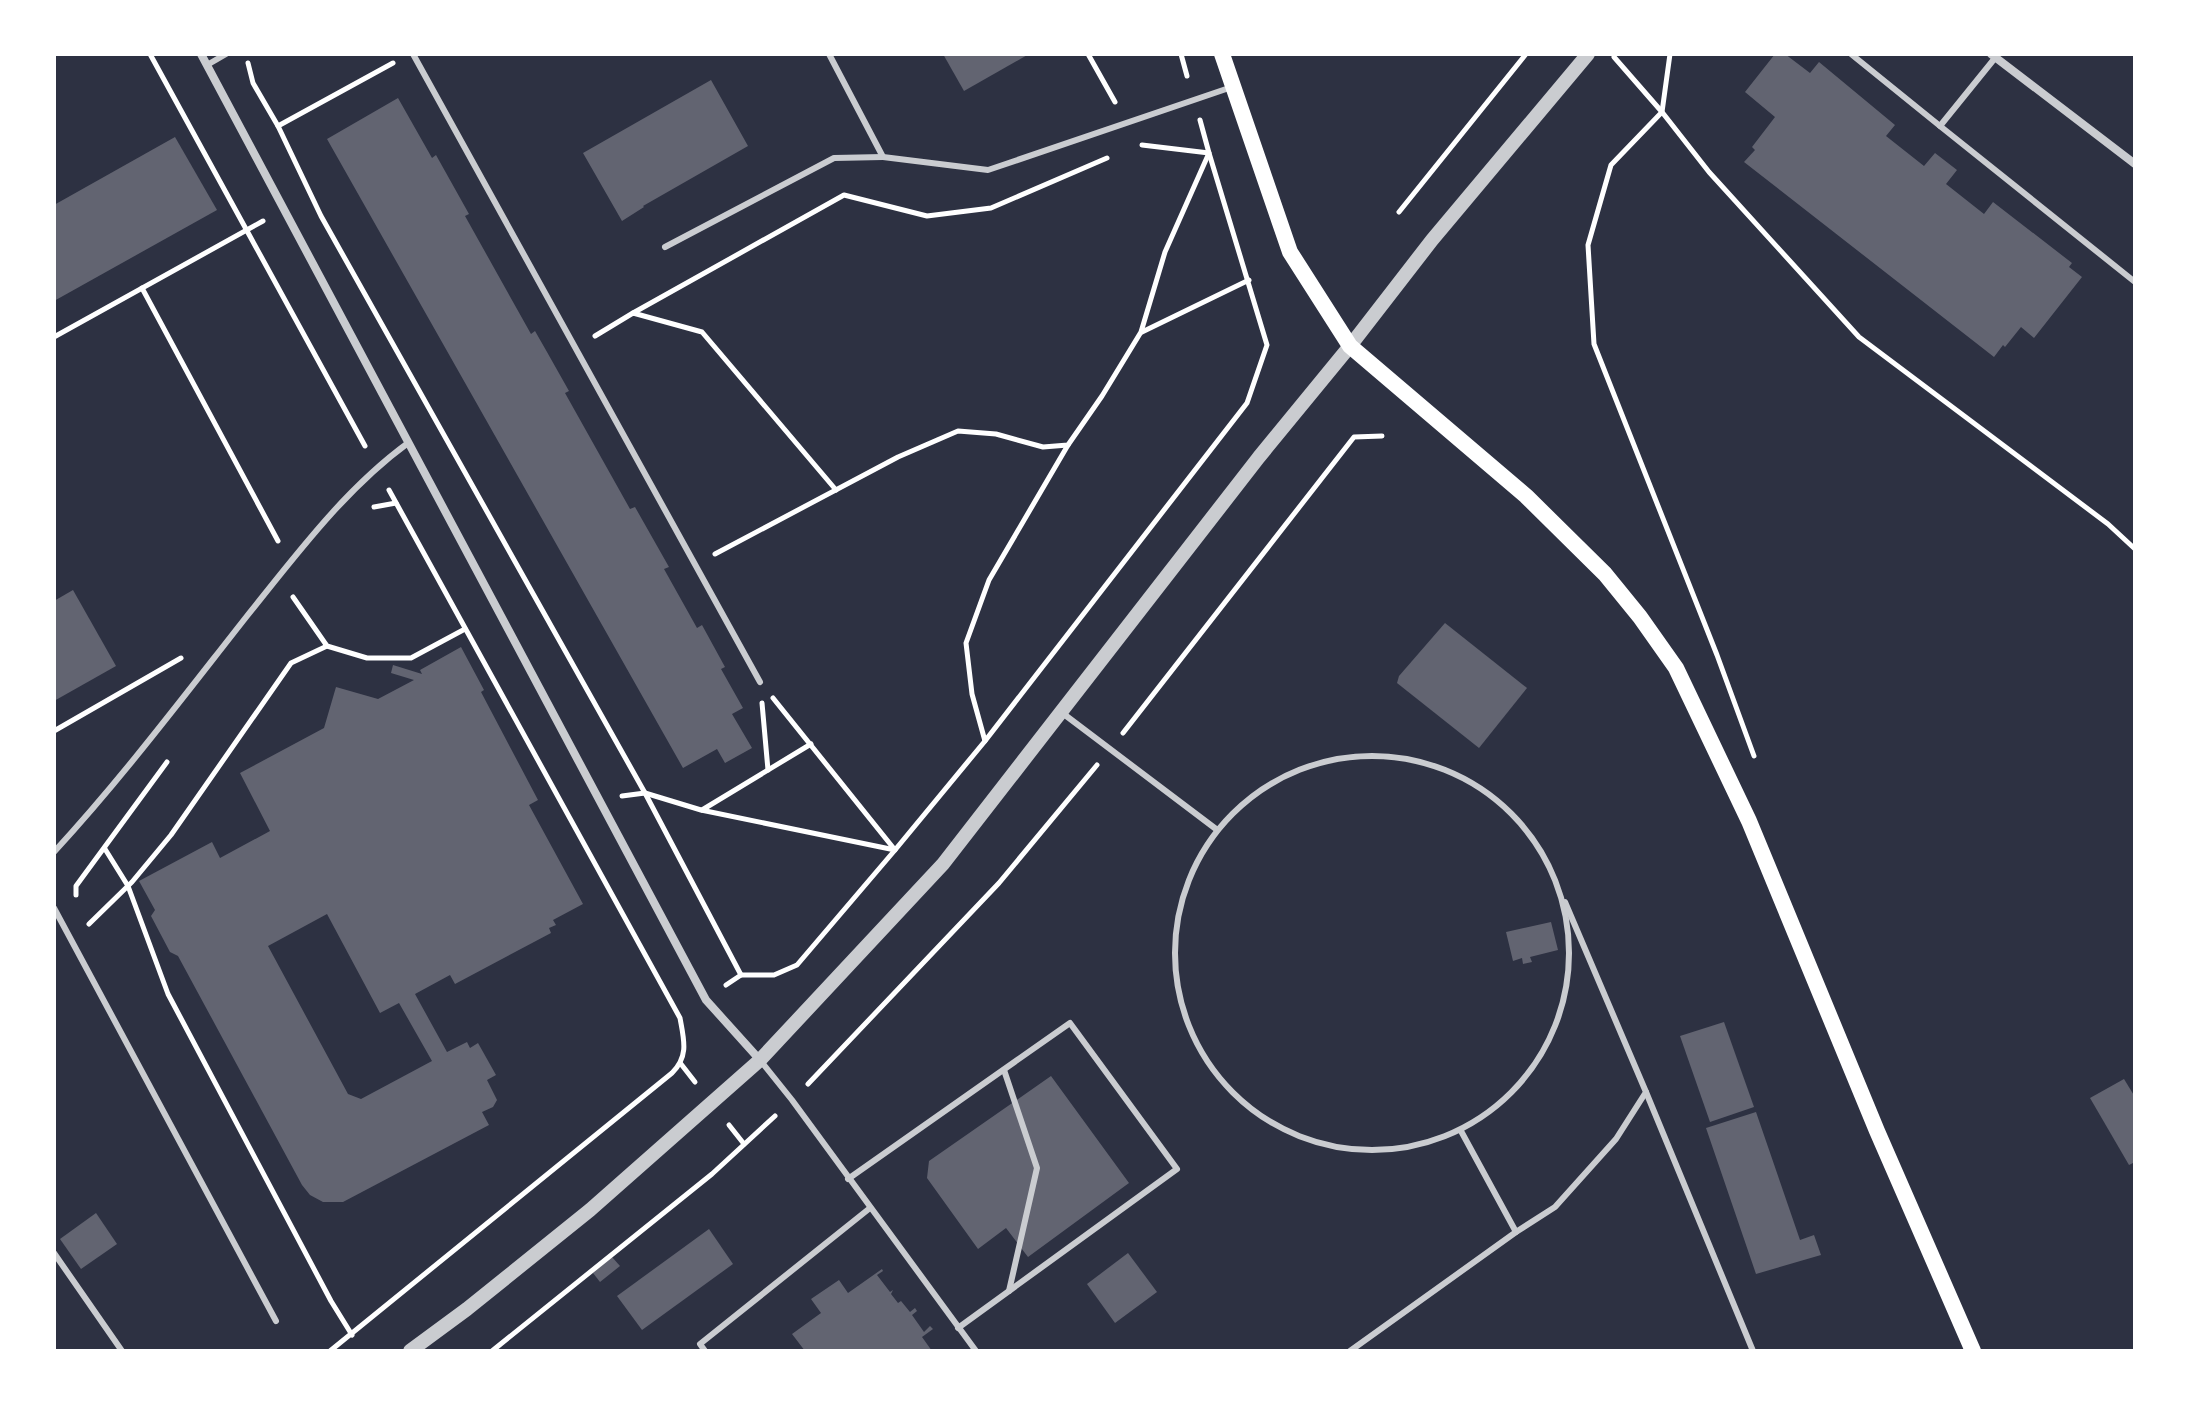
<svg xmlns="http://www.w3.org/2000/svg" width="2189" height="1405" font-family="Inter,sans-serif">
	<style>
		.building { fill: #626471; fill-rule: evenodd }
		.lines { fill: none; stroke-linecap: round; stroke-linejoin: round }
		.path { stroke: #fff; stroke-width: 5 }
		.service { stroke: #caccd0; stroke-width: 6 }
		.minor { stroke: #caccd0; stroke-width: 8 }
		.tertiary { stroke: #caccd0; stroke-width: 14 }
		.secondary { stroke: #fff; stroke-width: 16 }
	</style>
	<rect width="100%" height="100%" fill="#2d3142"/>
	<g class="building">
		<polygon points="943,54 1029,54 964,91"/>
		<polygon points="1775,54 1785,54 1810,73 1819,62 1895,125 1886,136 1924,166 1935,153 1957,170 1946,184 1984,214 1993,202 2072,263 2069,267 2082,277 2034,338 2021,327 2005,347 2003,345 1994,357 1744,162 1755,150 1752,147 1775,117 1745,92"/>
		<polygon points="711,80 748,146 643,206 644,207 622,221 583,153"/>
		<polygon points="398,98 432,158 436,155 469,214 465,216 531,334 535,331 547,352 569,391 565,393 630,509 635,507 669,567 664,569 697,628 702,625 725,667 721,669 743,708 732,714 752,748 725,763 717,749 683,768 327,139"/>
		<polygon points="175,137 217,210 54,301 54,205"/>
		<polygon points="73,590 116,666 54,701 54,601"/>
		<polygon points="1445,623 1527,688 1479,748 1397,683 1399,676"/>
		<path d="M461 647 484 690 481 692 538 800 529 805 583 904 553 920 556 925 549 928 551 933 455 984 450 975 415 994 447 1052 467 1042 470 1048 478 1043 496 1075 487 1080 497 1100 493 1107 482 1112 489 1125 343 1202H323L310 1195 302 1185 178 956 170 952 151 916 155 910 139 881 212 842 220 858 270 831 240 773 324 728 336 687 378 699 414 680 391 673 393 665 422 674 420 670ZM327 914 380 1013 399 1003 432 1061 361 1099 348 1094 268 946Z"/>
		<polygon points="1551,922 1558,950 1530,957 1532,962 1523,964 1522,958 1513,961 1506,932"/>
		<polygon points="1724,1022 1754,1107 1710,1122 1680,1036"/>
		<polygon points="1051,1076 1129,1183 1028,1257 1006,1228 978,1249 927,1178 929,1161"/>
		<polygon points="2124,1079 2135,1097 2135,1162 2129,1165 2090,1098"/>
		<polygon points="1756,1112 1800,1240 1814,1235 1821,1255 1756,1274 1706,1128"/>
		<polygon points="96,1213 117,1244 81,1269 60,1239"/>
		<polygon points="709,1229 733,1264 642,1330 617,1296"/>
		<polygon points="1128,1253 1157,1292 1115,1323 1087,1284"/>
		<polygon points="612,1257 620,1266 600,1282 593,1273"/>
		<polygon points="882,1269 883,1271 877,1275 890,1292 893,1290 891,1294 898,1303 901,1301 910,1312 915,1308 917,1311 912,1315 924,1332 930,1326 933,1329 922,1337 932,1351 805,1351 792,1334 821,1313 811,1299 839,1280 848,1293"/>
	</g>
	<g class="lines">
		<g class="path">
			<polyline points="150,54 365,446"/>
			<polyline points="1088,54 1115,102"/>
			<polyline points="1181,54 1187,76"/>
			<polyline points="1670,54 1662,112 1709,172 1859,337 2108,524 2135,549"/>
			<polyline points="1614,57 1662,112 1611,165 1588,245 1594,344 1717,655 1754,756"/>
			<polyline points="248,63 253,83 278,126 321,216 645,793 741,975"/>
			<polyline points="278,126 393,63"/>
			<polyline points="1399,212 1526,54"/>
			<polyline points="142,288 278,541"/>
			<polyline points="633,313 844,195 927,216 991,208 1107,158"/>
			<polyline points="1142,332 1249,280"/>
			<polyline points="595,336 633,313 702,332 836,490"/>
			<polyline points="54,337 263,221"/>
			<polyline points="374,507 396,503"/>
			<polyline points="715,554 898,457 958,431 996,434 1043,447 1068,445 1102,396 1141,332 1165,252 1209,153 1200,120"/>
			<polyline points="293,597 327,646 367,658 411,658 465,629"/>
			<polyline points="762,703 768,770"/>
			<polyline points="54,731 181,658"/>
			<polyline points="1123,733 1354,437 1382,436"/>
			<polyline points="985,741 1247,403 1267,345 1209,153 1142,145"/>
			<polyline points="622,796 645,793 701,810 895,850 985,741 972,694 966,643 989,580 1068,445"/>
			<polyline points="702,810 811,744"/>
			<polyline points="105,849 128,886 168,994 331,1301 352,1335"/>
			<polyline points="76,895 76,886 167,762"/>
			<polyline points="89,924 132,882 171,835 291,663 327,646"/>
			<polyline points="726,985 741,975 774,975 797,965 895,850 773,698"/>
			<polyline points="681,1064 695,1082"/>
			<polyline points="808,1084 999,883 1097,765"/>
			<polyline points="729,1125 744,1144"/>
			<path d="M330 1351 672 1073C689 1056 684 1040 680 1018L389 490"/>
			<polyline points="492,1351 712,1174 775,1116"/>
		</g>
		<g class="service">
			<polyline points="413,54 760,682"/>
			<polyline points="829,54 883,157 988,170 1232,87"/>
			<polyline points="1851,54 1940,126"/>
			<polyline points="1995,58 1940,126 2135,282"/>
			<polyline points="207,65 226,54"/>
			<polyline points="665,247 834,158 883,157"/>
			<polyline points="1061,712 1216,829"/>
			<circle cx="1372" cy="953" r="197"/>
			<path d="M54 852C123 777 184 696 247 616 296 555 345 489 408 443"/>
			<polyline points="54,908 276,1321"/>
			<polyline points="760,1060 792,1100 976,1351"/>
			<polyline points="1004,1070 1037,1168 1009,1291"/>
			<polyline points="1646,1092 1753,1351"/>
			<polyline points="848,1179 1070,1023 1177,1169 958,1328"/>
			<polyline points="1516,1232 1555,1207 1616,1139 1646,1092 1565,902"/>
			<polyline points="54,1253 122,1351"/>
			<polyline points="705,1351 700,1344 870,1208"/>
			<polyline points="1350,1351 1516,1232 1461,1131"/>
		</g>
		<g class="minor">
			<polyline points="201,54 706,1000 760,1060"/>
			<polyline points="1991,54 2135,164"/>
		</g>
		<polyline class="tertiary" points="410,1351 467,1309 590,1210 760,1060 943,864 1259,457 1350,346 1432,240 1588,54"/>
		<polyline class="secondary" points="1222,54 1290,252 1350,346 1526,496 1605,574 1640,617 1676,668 1749,821 1877,1131 1973,1351"/>
	</g>
	<rect width="2189" height="1405" fill="none" stroke="#ffffff" stroke-width="112"/>
</svg>
